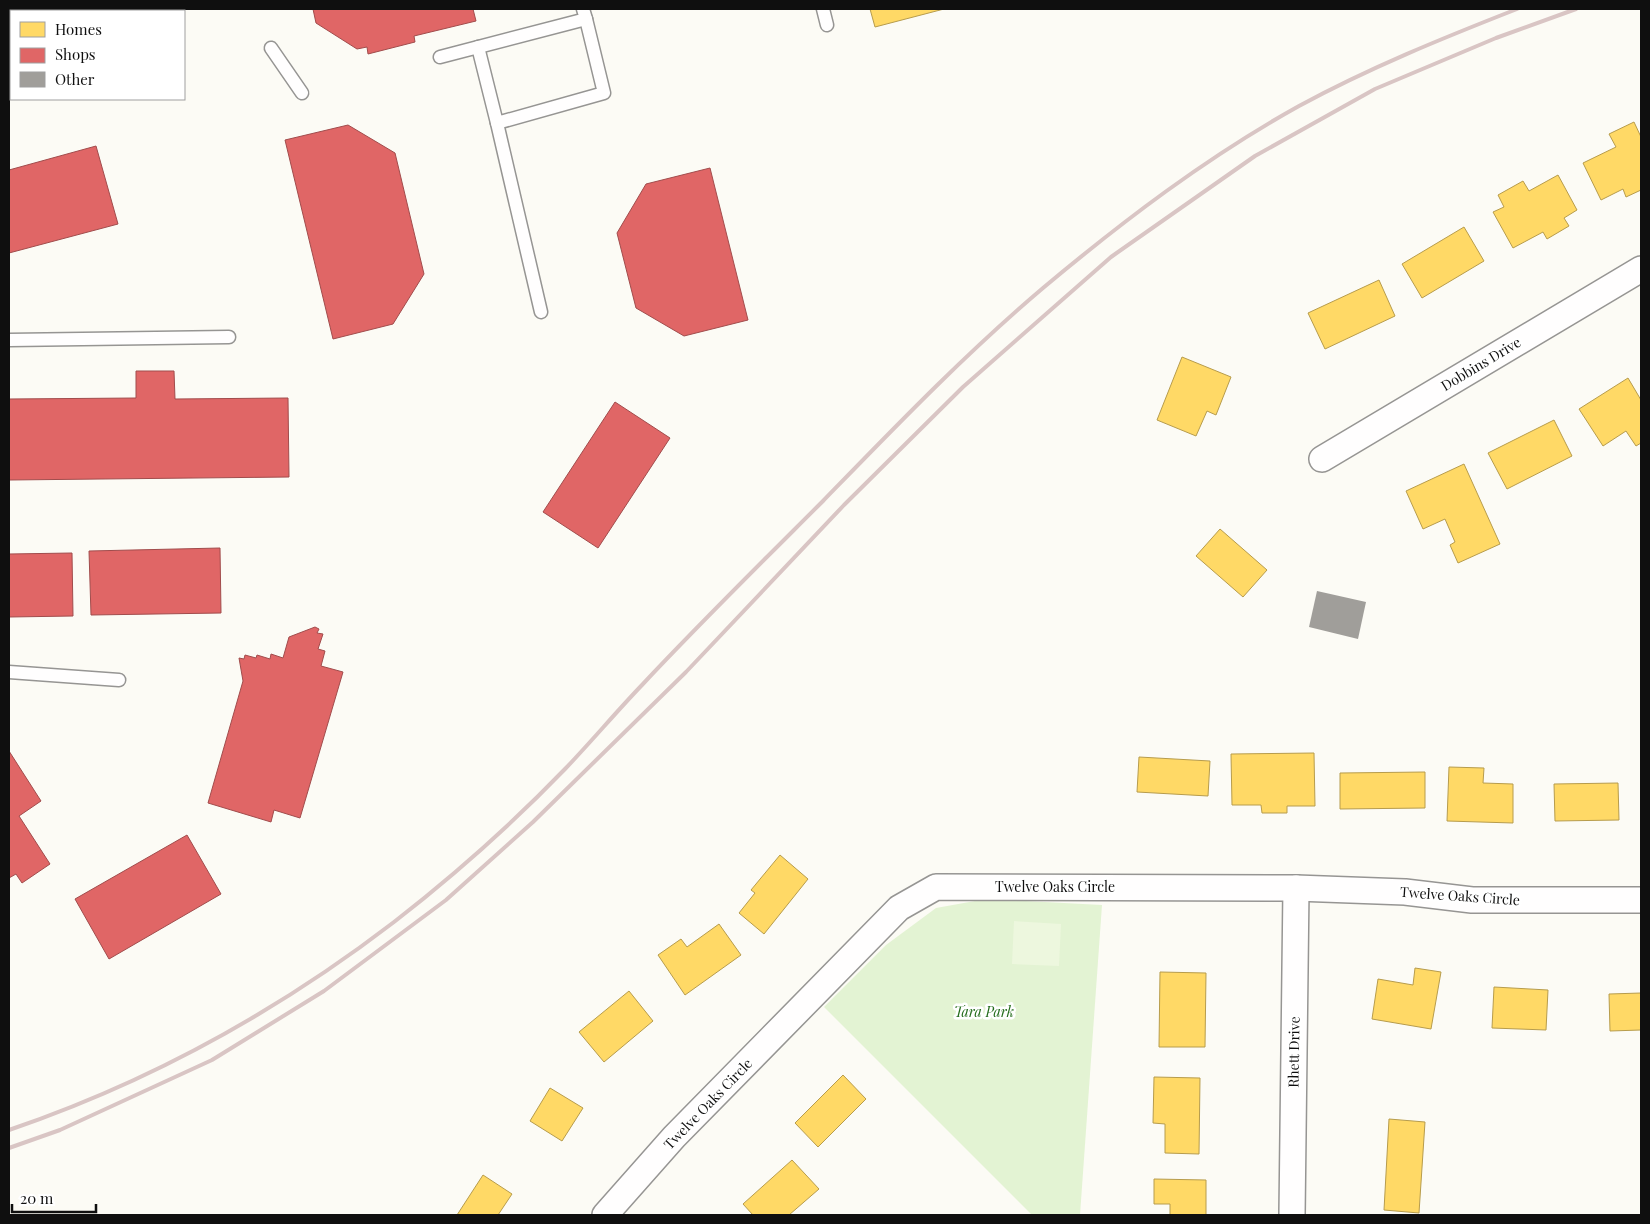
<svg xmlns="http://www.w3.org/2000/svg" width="1650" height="1224" font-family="'Playfair Display',serif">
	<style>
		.green { fill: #e3f3d3 }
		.pitch { fill: #edf7de }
		.homes { fill: #ffd966; stroke: #b79c4c }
		.shops { fill: #e06666; stroke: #a14c4c }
		.building { fill: #a09e9a }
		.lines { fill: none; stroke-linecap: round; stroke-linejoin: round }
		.service-casing { stroke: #969593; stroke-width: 15 }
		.minor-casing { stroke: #969593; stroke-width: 28 }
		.service { stroke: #fffefe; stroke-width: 12 }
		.minor { stroke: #fffefe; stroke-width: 25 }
		.rail { stroke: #d9c5c4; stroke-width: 4 }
		.labels { text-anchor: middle; stroke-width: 5; stroke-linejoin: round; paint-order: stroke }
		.street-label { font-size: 14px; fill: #0f0f0f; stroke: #fff }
		.park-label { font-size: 14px; font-style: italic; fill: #236c1b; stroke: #fff }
	</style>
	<rect width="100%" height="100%" fill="#fcfbf5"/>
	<polygon class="green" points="986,899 1102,905 1080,1215 1032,1215 824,1007 886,945 936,908"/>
	<polygon class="pitch" points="1014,921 1061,924 1059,966 1012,964"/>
	<g class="homes">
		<polygon points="870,9 944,9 875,27"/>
		<polygon points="1634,122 1641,137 1641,190 1626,197 1623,189 1601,200 1583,163 1616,147 1609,134"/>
		<polygon points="1558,175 1577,210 1564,218 1569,226 1547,239 1543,232 1513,248 1493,212 1504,207 1498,195 1523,181 1529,191"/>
		<polygon points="1464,227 1484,261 1422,298 1402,264"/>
		<polygon points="1379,280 1395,316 1325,349 1308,313"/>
		<polygon points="1182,357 1231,377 1216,415 1207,411 1196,436 1157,420"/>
		<polygon points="1628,378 1641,400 1641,443 1636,446 1626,431 1603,446 1579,409"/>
		<polygon points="1554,420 1572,456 1507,489 1488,453"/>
		<polygon points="1464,464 1500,544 1458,563 1450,545 1455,542 1445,519 1423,529 1406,491"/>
		<polygon points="1220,529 1267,570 1243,597 1196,556"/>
		<polygon points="1314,753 1315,806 1287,806 1287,813 1262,813 1261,805 1232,805 1231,754"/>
		<polygon points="1139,757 1210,761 1208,796 1137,792"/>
		<polygon points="1449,767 1484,768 1483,783 1513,784 1513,823 1447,821"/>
		<polygon points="1425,772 1425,808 1340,809 1340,773"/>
		<polygon points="1618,783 1619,820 1555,821 1554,784"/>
		<polygon points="780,855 808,879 764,934 739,913 755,893 751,890"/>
		<polygon points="719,924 741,955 685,995 658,955 681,939 687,947"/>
		<polygon points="1415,968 1441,972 1431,1029 1372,1019 1378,979 1413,985"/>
		<polygon points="1160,972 1206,973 1205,1047 1159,1047"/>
		<polygon points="1494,987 1548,990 1546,1030 1492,1028"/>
		<polygon points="629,991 653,1021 604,1062 579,1032"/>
		<polygon points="1641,993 1641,1030 1610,1031 1609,994"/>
		<polygon points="843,1075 866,1099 818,1147 795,1123"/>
		<polygon points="1154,1077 1200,1078 1199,1154 1165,1153 1165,1124 1153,1123"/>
		<polygon points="550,1088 583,1108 562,1141 530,1121"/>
		<polygon points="1389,1119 1425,1122 1419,1213 1384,1210"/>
		<polygon points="792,1160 819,1189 789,1215 753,1215 743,1204"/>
		<polygon points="483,1175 512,1194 498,1215 457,1215"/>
		<polygon points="1154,1179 1206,1180 1206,1215 1170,1215 1170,1204 1154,1204"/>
	</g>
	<g class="shops">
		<polygon points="313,9 473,9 476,21 414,36 415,42 368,54 367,47 357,49 316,23"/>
		<polygon points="348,125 395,153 424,274 393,324 333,339 285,140"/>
		<polygon points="96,146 118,224 9,253 9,170"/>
		<polygon points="710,168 748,320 684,336 636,308 617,233 646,184"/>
		<polygon points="136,371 174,371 175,399 288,398 289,477 9,480 9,399 136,398"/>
		<polygon points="615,402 670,438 598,548 543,512"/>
		<polygon points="220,548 221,613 91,615 89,551"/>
		<polygon points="72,553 73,616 9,617 9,554"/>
		<polygon points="315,627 319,629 317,633 323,634 318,649 325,651 321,666 343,672 300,818 274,810 271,822 208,803 243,681 239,658 244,659 245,655 256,658 257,655 270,659 271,654 283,658 289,637"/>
		<polygon points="9,751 41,801 19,816 50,864 22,883 16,874 9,878"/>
		<polygon points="187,835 221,894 109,959 75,899"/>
	</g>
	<polygon class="building" points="1317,591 1366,602 1358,639 1309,627"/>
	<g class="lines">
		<g class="service-casing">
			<g id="service">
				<polyline points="823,9 827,25"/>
				<polyline points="478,47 497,123 604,93 586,19"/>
				<polyline points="271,48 302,93"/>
				<polyline points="440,57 586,19 583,9"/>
				<polyline points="497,123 541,312"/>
				<polyline points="9,340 229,337"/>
				<polyline points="9,672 119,680"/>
			</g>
		</g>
		<g class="minor-casing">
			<g id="minor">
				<polyline points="1322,459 1641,269"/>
				<polyline points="605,1215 674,1137 899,908 936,887 1296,888 1405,892 1472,900 1641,900"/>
				<polyline points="1292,1215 1296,888"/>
			</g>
		</g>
		<use href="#service" class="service"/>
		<use href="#minor" class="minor"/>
		<g class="rail">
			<path d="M9 1130C147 1083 278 1011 394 922 453 876 512 824 565 769 591 742 616 712 642 685 701 622 762 562 823 501 894 428 965 354 1043 288 1123 221 1207 157 1299 106 1369 68 1443 38 1517 9"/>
			<polyline points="9,1148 60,1130 212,1060 324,991 446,900 533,822 686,672 844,505 963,387 1111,257 1255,156 1375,89 1496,38 1576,9"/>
		</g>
	</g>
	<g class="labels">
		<g class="street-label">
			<text transform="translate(1481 364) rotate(-31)" y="5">Dobbins Drive</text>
			<text x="1055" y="892">Twelve Oaks Circle</text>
			<text transform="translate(1460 896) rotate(4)" y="5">Twelve Oaks Circle</text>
			<text transform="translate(1294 1052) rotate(-89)" y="5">Rhett Drive</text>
			<text transform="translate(708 1104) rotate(-46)" y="5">Twelve Oaks Circle</text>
		</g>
		<g class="park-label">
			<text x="984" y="1017">Tara Park</text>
		</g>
	</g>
	<rect width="1650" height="1224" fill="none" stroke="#0f0f0f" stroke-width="20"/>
	<rect x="10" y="10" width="175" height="90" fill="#ffffff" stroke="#9f9f9f"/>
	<rect x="20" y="22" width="25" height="15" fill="#ffd966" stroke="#9f9f9f"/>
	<text x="55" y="35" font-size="15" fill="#0f0f0f">Homes</text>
	<rect x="20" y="48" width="25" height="15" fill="#e06666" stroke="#9f9f9f"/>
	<text x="55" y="60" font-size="15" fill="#0f0f0f">Shops</text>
	<rect x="20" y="72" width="25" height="15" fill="#a09e9a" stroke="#9f9f9f"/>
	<text x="55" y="85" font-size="15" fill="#0f0f0f">Other</text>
	<path d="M12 1204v8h84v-8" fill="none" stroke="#0f0f0f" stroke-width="2.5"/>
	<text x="20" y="1204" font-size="15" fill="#0f0f0f" stroke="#ffffff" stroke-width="4" paint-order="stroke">20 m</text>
</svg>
